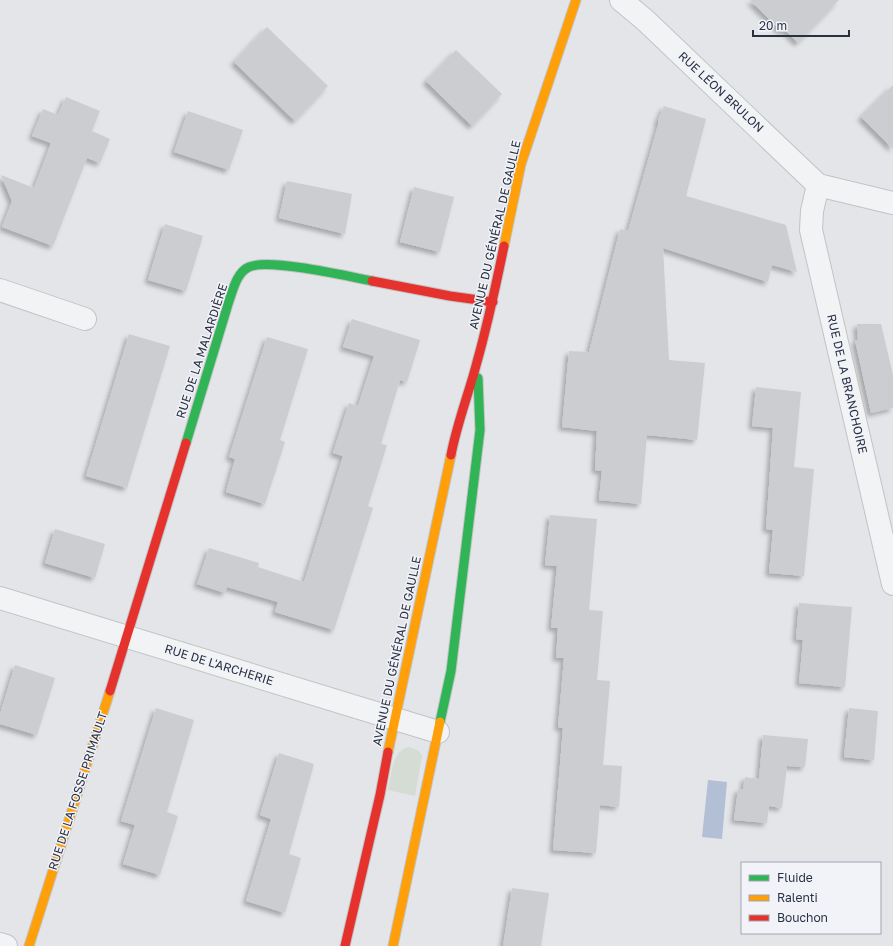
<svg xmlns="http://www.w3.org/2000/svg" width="893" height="946" font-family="'Golos Text',sans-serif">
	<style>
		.green { fill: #d4dcd4 }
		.water { fill: #b2bfd4 }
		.building { fill: #cccdd0; filter: url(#shadow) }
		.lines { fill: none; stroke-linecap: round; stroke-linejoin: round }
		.street-casing { stroke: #c2c3c6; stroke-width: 24 }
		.fast-casing { stroke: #c2c3c6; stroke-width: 11 }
		.slow-casing { stroke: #c2c3c6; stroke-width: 11 }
		.jam-casing { stroke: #c2c3c6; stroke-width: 11 }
		.street { stroke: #f2f3f5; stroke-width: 22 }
		.fast { stroke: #30b455; stroke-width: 9 }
		.slow { stroke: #ff9f0a; stroke-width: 9 }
		.jam { stroke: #e5322d; stroke-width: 9 }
		.labels { text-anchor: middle; stroke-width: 3; stroke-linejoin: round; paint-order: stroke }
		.street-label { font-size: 12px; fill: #293042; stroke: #f1f3f8 }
	</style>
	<defs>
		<filter id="shadow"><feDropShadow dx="-3.5" dy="3.5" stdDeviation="2" flood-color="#0004"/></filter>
	</defs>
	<rect width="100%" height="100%" fill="#e4e5e8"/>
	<path class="green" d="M409 747 419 751 422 756 415 796 388 790C392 774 391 751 409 747Z"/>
	<polygon class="water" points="708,780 727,782 722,839 702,837"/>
	<g class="building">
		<polygon points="750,0 839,0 798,43 784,29 782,32"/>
		<polygon points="267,27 328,86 295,121 234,62"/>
		<polygon points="456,50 502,94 472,126 426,81"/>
		<polygon points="893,85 893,149 861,117"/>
		<polygon points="66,97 100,111 92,131 110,139 100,163 87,158 53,246 2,227 12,201 1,175 34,188 51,143 32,136 43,109 58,115"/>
		<polygon points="664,106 706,119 686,196 786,225 797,272 772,265 768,282 663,248 669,360 705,363 697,440 647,435 641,504 599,500 602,471 595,470 597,431 562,427 569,351 589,352 620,229 628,231 658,125 658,120"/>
		<polygon points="188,111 243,130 229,170 174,152"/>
		<polygon points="287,181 352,194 345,234 279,218"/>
		<polygon points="414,187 454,197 440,252 400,242"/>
		<polygon points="165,224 203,236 186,291 148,280"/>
		<polygon points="352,319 420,340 407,382 400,380 381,444 387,445 368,506 373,508 334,630 275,612 278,602 227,587 225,593 197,584 209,548 259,563 258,567 304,582 343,456 333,453 349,403 358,406 374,356 343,347"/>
		<polygon points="857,324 881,324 893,375 893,408 871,413 855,340 858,340"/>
		<polygon points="129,334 170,346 127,488 86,476"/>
		<polygon points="267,337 308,349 280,440 285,442 265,504 226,492 235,459 229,457"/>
		<polygon points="756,387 801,392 794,467 814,469 804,576 769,573 773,530 766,529 773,428 752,426"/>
		<polygon points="550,515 597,519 589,610 603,611 597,680 610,681 603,765 622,766 619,807 600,805 596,853 553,850 563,728 558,727 564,658 556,658 558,628 551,628 557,566 545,565"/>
		<polygon points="55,529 105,544 95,578 45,563"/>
		<polygon points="799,603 852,607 845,687 799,683 803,640 796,639"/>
		<polygon points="15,665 55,678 37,735 0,724 0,714"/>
		<polygon points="156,708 194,720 167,812 178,816 160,875 123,864 135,825 121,821"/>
		<polygon points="849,708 878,711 874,760 844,757"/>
		<polygon points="763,735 808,739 805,767 787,766 782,808 769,806 767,823 734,820 738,789 743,789 745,777 759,779"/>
		<polygon points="279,753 314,764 289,854 301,858 285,913 246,901 271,819 260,815"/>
		<polygon points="512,888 549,893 541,946 503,946"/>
	</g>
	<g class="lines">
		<g class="street-casing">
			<g id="street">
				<polyline points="621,0 645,20 818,185"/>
				<polyline points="818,185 812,211 811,230 893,584"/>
				<polyline points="818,185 893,203"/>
				<polyline points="0,290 85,319"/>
				<polyline points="0,598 438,732"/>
				<polyline points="0,944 6,946"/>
			</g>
		</g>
		<g class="fast-casing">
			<g id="fast">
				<path d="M186 443 229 301C233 290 237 272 249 267 269 258 347 276 372 281"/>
				<polyline points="440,722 451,671 480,430 478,378"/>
			</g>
		</g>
		<g class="slow-casing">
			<g id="slow">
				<polyline points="504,246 521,164 576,0"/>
				<polyline points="388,752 451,455"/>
				<polyline points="29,946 110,691"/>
				<polyline points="393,946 440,722"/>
			</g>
		</g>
		<g class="jam-casing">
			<g id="jam">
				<polyline points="372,281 450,296 493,302"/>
				<path d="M451 455C457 423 469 393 477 362 488 323 496 285 504 246"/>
				<polyline points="110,691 186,443"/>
				<polyline points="345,946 380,795 388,752"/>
			</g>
		</g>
		<use href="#street" class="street"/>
		<use href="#fast" class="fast"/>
		<use href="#slow" class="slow"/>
		<use href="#jam" class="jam"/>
	</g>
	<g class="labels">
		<g class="street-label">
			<text transform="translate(721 92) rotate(43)" y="4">RUE LÉON BRULON</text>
			<text transform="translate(495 235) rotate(-77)" y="4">AVENUE DU GÉNÉRAL DE GAULLE</text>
			<text transform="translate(202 351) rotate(-72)" y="4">RUE DE LA MALARDIÈRE</text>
			<text transform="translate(847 384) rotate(77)" y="4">RUE DE LA BRANCHOIRE</text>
			<text transform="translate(397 651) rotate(-78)" y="4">AVENUE DU GÉNÉRAL DE GAULLE</text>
			<text transform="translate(219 665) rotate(17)" y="4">RUE DE L'ARCHERIE</text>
			<text transform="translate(78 791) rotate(-72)" y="4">RUE DE LA FOSSE PRIMAULT</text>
		</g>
	</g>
	<rect x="741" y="862" width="140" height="72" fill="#f1f3f8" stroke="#a1a5af"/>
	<rect x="749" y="875" width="20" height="6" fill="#30b455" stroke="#a1a5af"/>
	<text x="777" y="882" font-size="12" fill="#293042">Fluide</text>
	<rect x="749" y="895" width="20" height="6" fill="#ff9f0a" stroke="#a1a5af"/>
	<text x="777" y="902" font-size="12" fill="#293042">Ralenti</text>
	<rect x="749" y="915" width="20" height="6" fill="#e5322d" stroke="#a1a5af"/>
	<text x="777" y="922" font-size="12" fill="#293042">Bouchon</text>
	<path d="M753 30v6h96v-6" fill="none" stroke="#293042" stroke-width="2"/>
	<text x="759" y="30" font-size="12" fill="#293042" stroke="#f1f3f8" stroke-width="3" paint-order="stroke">20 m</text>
</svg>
